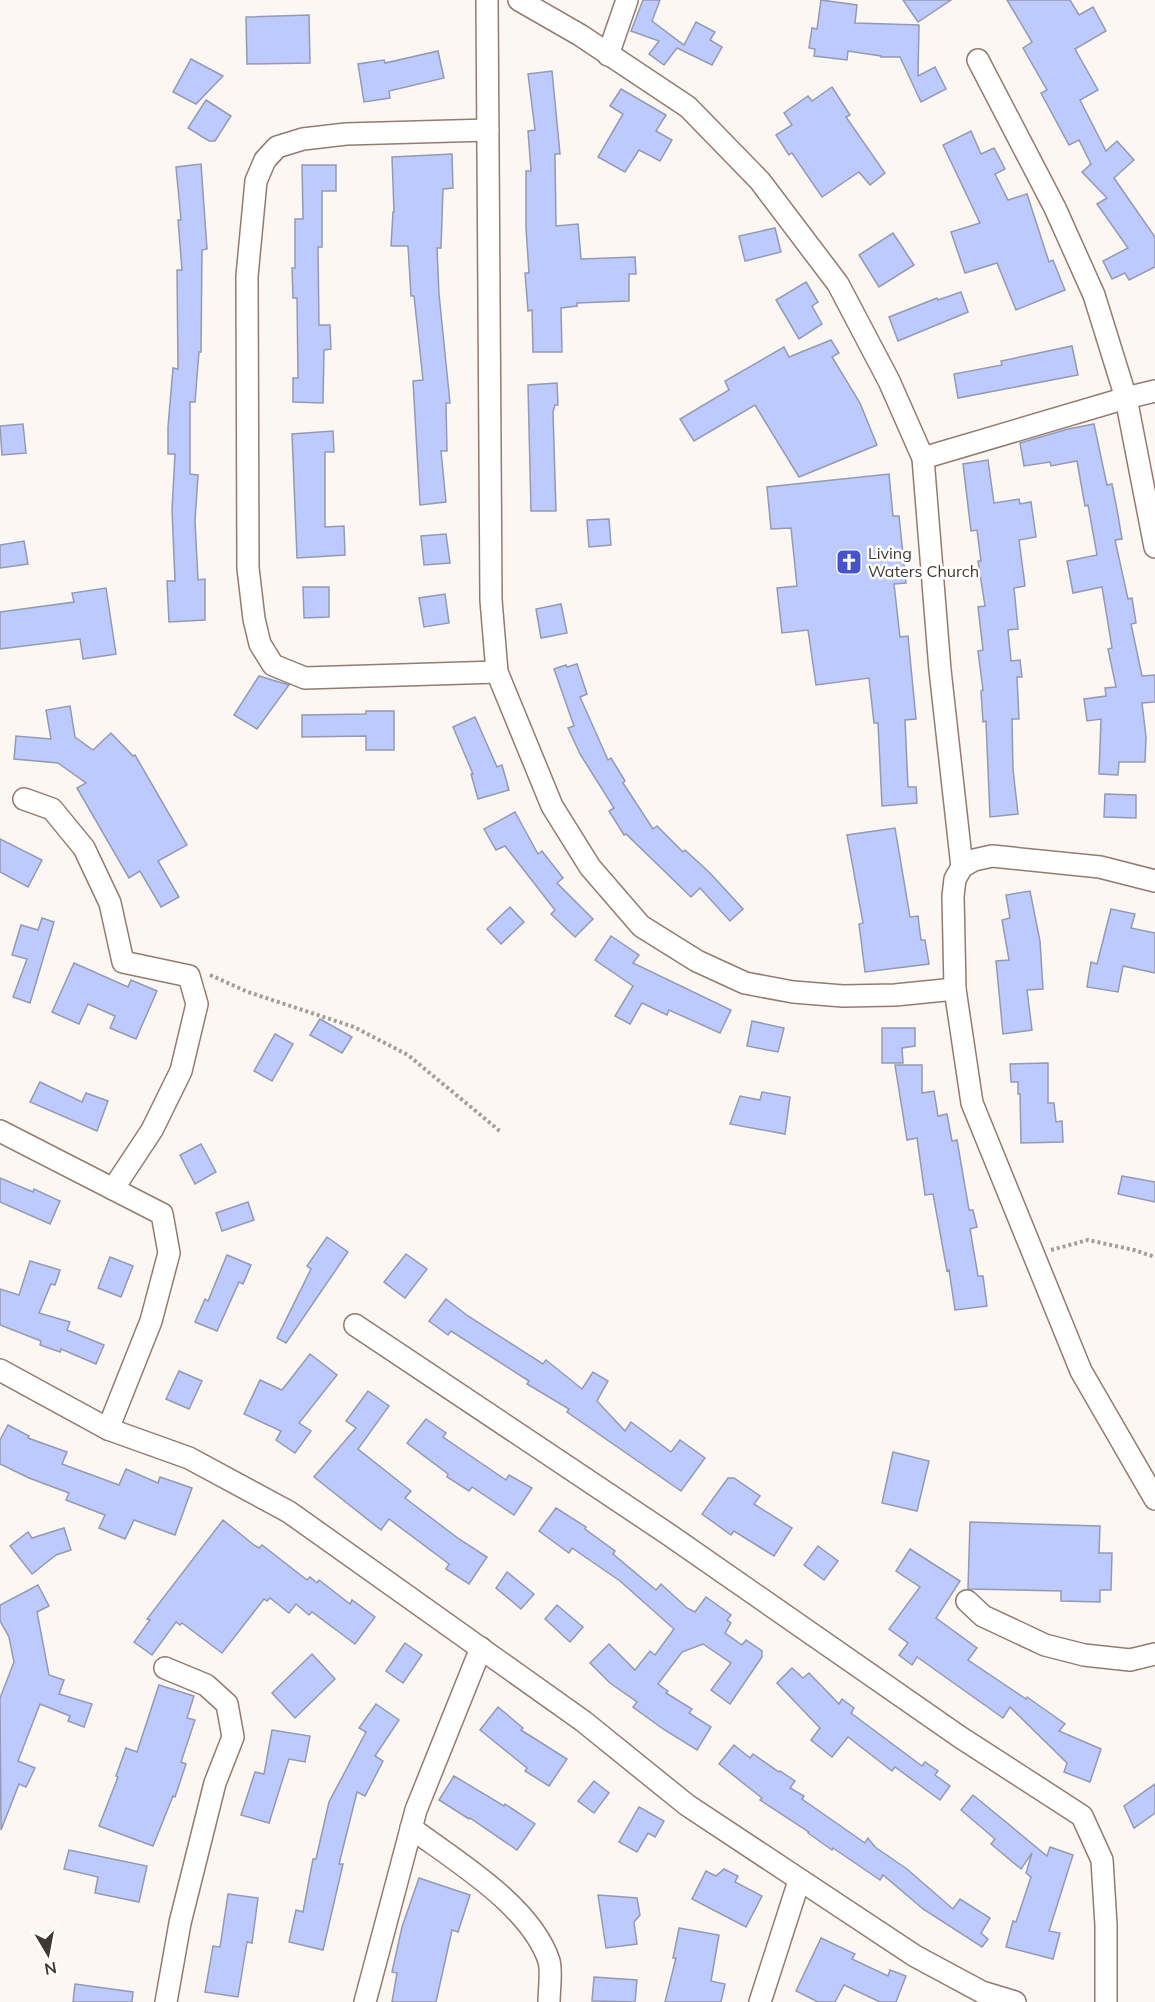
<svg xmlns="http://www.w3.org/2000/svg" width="1155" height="2002" font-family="Mulish,sans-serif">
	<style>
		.building { fill: #bccafe; stroke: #949ab1; stroke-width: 1.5 }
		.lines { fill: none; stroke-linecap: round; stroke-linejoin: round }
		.minor-casing { stroke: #937b6f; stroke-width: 24 }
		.path { stroke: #a59d99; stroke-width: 4; stroke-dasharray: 3 3; stroke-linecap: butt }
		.minor { stroke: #fff; stroke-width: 21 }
		.labels { text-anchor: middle; stroke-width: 5; stroke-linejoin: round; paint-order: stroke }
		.poi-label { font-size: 16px; fill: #423833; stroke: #fff; text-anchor: start }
	</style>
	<rect width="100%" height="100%" fill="#fdf7f4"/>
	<g class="building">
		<polygon points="643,0 660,0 652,21 684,45 696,22 715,32 710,40 722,47 712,65 677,48 664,65 649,54 659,41 631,31"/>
		<polygon points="821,0 857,5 855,23 919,25 918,76 935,67 946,89 921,102 900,57 881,57 881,56 848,51 847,60 814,56 815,49 809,48 812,28 817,29"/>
		<polygon points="903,0 951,0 918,22"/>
		<polygon points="1007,0 1070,0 1079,15 1093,7 1106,31 1075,49 1098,90 1080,100 1106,151 1117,141 1134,160 1114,178 1155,237 1155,267 1129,280 1125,273 1112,279 1103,261 1128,248 1097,204 1107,198 1082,172 1091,164 1079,140 1069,145 1041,93 1047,90 1023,48 1032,42"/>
		<polygon points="309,15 310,63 247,64 246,17"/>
		<polygon points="438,51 444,78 389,91 390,98 364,102 358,64 384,60 385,63"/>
		<polygon points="191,59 223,76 196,104 173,92"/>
		<polygon points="552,71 560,154 555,154 556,226 578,224 581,259 635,257 636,274 629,274 629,301 577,303 577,306 561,308 562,352 533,352 532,310 528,311 525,273 529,273 526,228 526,171 531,171 528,131 535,130 528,74"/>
		<polygon points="832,87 850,115 846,117 885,173 870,185 859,172 822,197 792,153 789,155 776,135 792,125 784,113 808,96 812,101"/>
		<polygon points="621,89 666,115 656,131 672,140 660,161 639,150 625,172 598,157 623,114 610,106"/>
		<polygon points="206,100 231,116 215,141 209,141 188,128"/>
		<polygon points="971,131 981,154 994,148 1005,169 995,174 1008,200 1027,194 1049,262 1053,260 1065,290 1016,310 997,263 965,273 951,232 980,223 943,145"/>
		<polygon points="452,154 453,188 443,189 441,248 437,248 439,294 450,403 446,403 447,451 441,451 446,502 420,505 413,381 423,380 414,296 411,296 408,246 391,246 393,212 394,212 392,157"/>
		<polygon points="201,164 207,249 202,250 201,352 199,352 195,402 190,402 190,474 198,475 195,521 198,580 205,579 205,620 169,622 167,581 175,581 172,510 175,454 168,454 168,427 173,368 178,369 177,270 182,270 178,220 181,220 176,167"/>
		<polygon points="302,165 336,165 336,191 322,191 322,247 318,247 319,325 330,325 331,349 324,350 323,403 293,402 293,378 298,378 297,298 293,298 292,268 295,268 295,219 303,219"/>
		<polygon points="775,228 781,252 745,261 739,236"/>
		<polygon points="893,233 914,265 879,287 859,255"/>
		<polygon points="806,282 818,302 812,306 822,324 799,339 776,300"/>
		<polygon points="961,292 968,312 898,341 889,317 937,298 938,300"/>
		<polygon points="831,340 839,353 832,357 860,403 877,445 799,477 755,405 694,441 680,419 729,390 725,381 784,347 789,357"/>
		<polygon points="1072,346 1078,375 958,398 954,374 1002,365 1001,361"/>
		<polygon points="557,383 558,405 555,405 553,412 556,511 531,511 528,385"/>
		<polygon points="23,424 26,453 2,455 0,426"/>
		<polygon points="1094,424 1105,476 1107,485 1112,484 1118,515 1122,539 1115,540 1128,599 1132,598 1136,623 1131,624 1142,676 1155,675 1155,702 1142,703 1146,737 1145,762 1119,762 1118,775 1099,774 1101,719 1087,721 1084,699 1106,696 1105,688 1116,687 1108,649 1112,648 1102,587 1073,593 1067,561 1097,555 1088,505 1085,506 1077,461 1051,466 1050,462 1024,466 1020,443 1068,429"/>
		<polygon points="333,431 334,452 325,452 325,527 344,526 345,555 297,558 292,434"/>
		<polygon points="988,460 994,503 1019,499 1020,504 1031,502 1036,537 1019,540 1025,586 1014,588 1018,629 1008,630 1011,661 1020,660 1022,677 1017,677 1019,719 1012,719 1013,769 1018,814 990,817 986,721 983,722 981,691 983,690 978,651 983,650 978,607 985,606 978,561 981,561 977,530 971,531 963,464"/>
		<polygon points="889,474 893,516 899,516 906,583 894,584 900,637 908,636 916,719 905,720 908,787 916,787 917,803 882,806 878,723 874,723 869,678 816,685 808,630 782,633 777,588 797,586 791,528 771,529 767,487"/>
		<polygon points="609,519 611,545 589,547 587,520"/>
		<polygon points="446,534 450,563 424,565 421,536"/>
		<polygon points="24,541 28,564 0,568 0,545"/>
		<polygon points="303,587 329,587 329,617 304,618"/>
		<polygon points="106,588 116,654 83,659 80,639 0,649 0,612 74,602 72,593"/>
		<polygon points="445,594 449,623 424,627 419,598"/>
		<polygon points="561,604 567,633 541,638 536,609"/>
		<polygon points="577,664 587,694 580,697 608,760 611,758 625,781 623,783 653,829 657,826 683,852 685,850 710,873 743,909 730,921 700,888 691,897 626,834 624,835 609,811 614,808 580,754 568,728 574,726 554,669 566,665 567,667"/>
		<polygon points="259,676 289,685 257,729 234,715"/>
		<polygon points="70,706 75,737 93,750 111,733 133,756 135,755 187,845 158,861 179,897 161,907 140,871 129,878 77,788 86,783 58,763 14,759 16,736 51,739 46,710"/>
		<polygon points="366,711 394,711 394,750 366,750 366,736 302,737 302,715 366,714"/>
		<polygon points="475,717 497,767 502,765 509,790 478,799 471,774 473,774 453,727"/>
		<polygon points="1105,794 1136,795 1136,818 1104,817"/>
		<polygon points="515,812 538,854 542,851 563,878 557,883 593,919 575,937 551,914 555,910 505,846 496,850 484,829"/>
		<polygon points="895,828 910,917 918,916 921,940 925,940 929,964 865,972 859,924 863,923 847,835"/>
		<polygon points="0,839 42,860 28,887 0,872"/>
		<polygon points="1030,891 1040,941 1043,989 1027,990 1032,1030 1003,1034 996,961 1009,960 1002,920 1010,918 1006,895"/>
		<polygon points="510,907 524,922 501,944 487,929"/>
		<polygon points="1111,909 1135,914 1131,928 1155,933 1155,973 1123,966 1118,992 1087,987 1091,962 1097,964"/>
		<polygon points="42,918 54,922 30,1003 13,997 27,959 12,955 21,925 38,930"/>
		<polygon points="611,936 639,955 633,963 731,1010 720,1033 669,1010 667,1015 642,1003 630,1024 615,1016 633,986 595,960"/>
		<polygon points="74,963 128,987 131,980 157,991 136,1039 110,1028 115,1016 88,1004 79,1024 52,1012"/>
		<polygon points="320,1019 352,1037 342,1053 310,1035"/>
		<polygon points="752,1021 784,1028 778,1052 747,1046"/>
		<polygon points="882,1028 915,1028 915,1046 902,1048 903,1063 882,1063"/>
		<polygon points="275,1034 293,1044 272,1081 254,1071"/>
		<polygon points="1048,1063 1048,1103 1054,1103 1056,1122 1062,1121 1063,1142 1021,1143 1020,1094 1018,1094 1018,1082 1011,1082 1010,1064"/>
		<polygon points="895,1065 922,1065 922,1093 934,1091 938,1116 947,1114 952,1141 957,1140 969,1210 973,1210 977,1227 970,1229 978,1276 983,1276 987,1306 955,1310 949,1270 947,1271 933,1194 925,1195 917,1138 907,1140"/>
		<polygon points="40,1082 82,1102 86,1093 108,1101 97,1131 30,1102"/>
		<polygon points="762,1092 790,1097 785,1134 730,1124 740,1096 760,1100"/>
		<polygon points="201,1144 216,1172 195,1184 180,1155"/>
		<polygon points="1122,1176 1155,1182 1155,1202 1118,1194"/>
		<polygon points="0,1178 33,1192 34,1189 60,1201 50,1224 0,1202"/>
		<polygon points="248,1202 254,1220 222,1231 216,1213"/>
		<polygon points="327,1237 348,1252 286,1343 277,1338 311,1269 307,1266"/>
		<polygon points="406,1254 427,1269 405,1298 384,1282"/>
		<polygon points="227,1255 251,1265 243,1284 239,1282 217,1331 195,1322 205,1299 208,1301"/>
		<polygon points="110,1257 133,1266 121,1297 98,1288"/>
		<polygon points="30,1261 60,1270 55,1285 51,1284 39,1313 70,1322 67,1330 104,1345 96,1364 61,1349 60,1352 40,1345 41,1341 0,1325 0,1289 19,1295"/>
		<polygon points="446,1299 468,1316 543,1364 546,1360 582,1389 593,1372 608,1381 597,1401 625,1431 631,1422 671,1452 680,1440 705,1458 681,1491 567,1412 569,1409 527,1384 529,1381 451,1331 448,1335 429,1321"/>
		<polygon points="310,1354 337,1375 299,1423 311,1431 295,1453 276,1440 281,1431 244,1414 260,1380 282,1390"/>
		<polygon points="179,1371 202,1381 189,1409 166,1399"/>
		<polygon points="368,1391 389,1406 358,1449 411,1491 405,1498 459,1539 487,1557 469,1584 446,1569 449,1564 389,1519 381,1530 314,1477 356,1428 346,1421"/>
		<polygon points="426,1419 446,1433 443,1437 506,1480 509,1475 532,1488 514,1515 472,1487 469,1491 447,1477 448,1474 407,1443"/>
		<polygon points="8,1425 29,1436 28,1438 67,1452 62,1464 119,1485 126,1469 158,1483 160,1477 192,1488 175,1535 134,1520 125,1539 99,1528 105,1515 66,1500 69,1493 29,1478 0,1464 0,1440"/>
		<polygon points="893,1452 929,1461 917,1511 882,1503"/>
		<polygon points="728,1478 734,1478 760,1496 754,1504 792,1528 774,1556 734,1531 731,1535 702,1514"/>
		<polygon points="556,1508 586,1527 585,1529 615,1551 613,1554 656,1590 661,1584 687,1608 695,1612 706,1597 731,1615 727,1620 731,1623 725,1633 742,1645 746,1640 762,1651 762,1657 730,1704 711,1690 731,1663 703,1644 682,1652 658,1684 668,1691 666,1693 692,1709 689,1713 711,1727 697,1750 663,1729 633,1707 637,1702 610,1683 590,1663 609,1644 635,1670 650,1651 655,1655 674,1629 620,1581 572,1548 569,1553 539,1531"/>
		<polygon points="223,1520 254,1545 259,1548 262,1545 307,1580 310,1577 317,1583 319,1580 350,1604 352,1600 375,1617 355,1644 312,1612 309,1615 296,1604 289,1613 270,1598 267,1601 264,1599 222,1653 182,1623 180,1625 176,1622 152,1655 134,1642 150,1620 147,1619"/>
		<polygon points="970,1522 1100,1526 1099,1553 1112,1553 1111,1590 1100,1590 1100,1602 1061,1601 1061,1591 968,1589"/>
		<polygon points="64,1528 71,1550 56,1555 32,1574 10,1546 28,1532 32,1538"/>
		<polygon points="818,1546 838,1561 824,1580 804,1565"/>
		<polygon points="910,1549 960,1581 936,1618 977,1648 968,1660 1026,1699 1027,1697 1065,1724 1059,1731 1101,1749 1090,1782 1064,1772 1067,1763 1010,1707 1003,1718 917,1657 912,1665 899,1655 908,1643 889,1629 920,1587 896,1571"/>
		<polygon points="507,1572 534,1594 521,1609 496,1588"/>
		<polygon points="38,1585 49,1606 37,1612 49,1675 64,1680 59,1694 92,1704 84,1727 68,1721 70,1716 40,1704 18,1761 35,1768 26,1787 19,1784 1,1830 0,1698 14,1662 9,1637 0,1621 0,1605"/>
		<polygon points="557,1605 583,1627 570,1642 545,1619"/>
		<polygon points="405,1643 422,1655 403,1683 386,1671"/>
		<polygon points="312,1654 335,1679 295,1718 272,1693"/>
		<polygon points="792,1668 803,1678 809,1673 839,1704 842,1699 854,1708 851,1713 922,1766 925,1762 938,1771 935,1775 950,1786 940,1800 895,1767 892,1771 848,1737 832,1757 811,1740 820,1728 777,1683"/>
		<polygon points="159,1685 194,1696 187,1718 195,1720 181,1762 186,1764 175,1797 173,1796 153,1846 99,1826 118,1777 116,1776 126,1748 137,1752"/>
		<polygon points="376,1704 399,1720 375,1756 383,1761 365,1796 357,1792 339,1864 343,1864 323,1950 289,1942 296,1910 303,1912 313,1859 316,1859 329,1802 366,1732 359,1728"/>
		<polygon points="498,1707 523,1728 521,1730 567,1759 549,1786 525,1771 527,1768 480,1730"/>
		<polygon points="272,1730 310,1736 305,1762 289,1759 269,1823 241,1815 255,1772 264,1774"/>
		<polygon points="734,1745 750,1758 753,1754 779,1772 780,1771 795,1781 790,1788 804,1796 802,1799 865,1843 868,1838 875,1847 907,1869 953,1909 960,1899 990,1918 981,1933 988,1939 982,1947 923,1909 883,1875 880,1880 833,1848 832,1850 808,1833 809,1832 760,1800 762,1798 719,1764"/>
		<polygon points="454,1776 504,1806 505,1804 535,1824 517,1850 470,1818 469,1819 439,1800"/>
		<polygon points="594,1781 609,1793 594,1813 578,1801"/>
		<polygon points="1155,1784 1155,1813 1134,1828 1124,1806"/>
		<polygon points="973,1795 1047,1856 1050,1847 1073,1855 1049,1931 1060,1933 1053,1959 1006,1947 1013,1921 1016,1922 1031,1877 1026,1873 1032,1853 1021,1869 991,1844 995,1839 961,1810"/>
		<polygon points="639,1807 664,1821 655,1837 648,1833 637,1852 619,1842"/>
		<polygon points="69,1850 147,1866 139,1902 95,1893 98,1877 64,1869"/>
		<polygon points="724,1869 738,1876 735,1882 762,1896 746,1927 692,1899 706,1871 716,1876"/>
		<polygon points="419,1878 470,1895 458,1932 452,1930 436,2002 392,2002 397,1973 392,1972 402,1927"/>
		<polygon points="228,1894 258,1898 252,1943 247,1942 238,1997 205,1992 213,1946 220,1947"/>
		<polygon points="598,1895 637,1898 640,1915 634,1922 637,1944 606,1948"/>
		<polygon points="679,1928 719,1935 711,1981 725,1984 721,2002 665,2002 676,1958 673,1958"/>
		<polygon points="821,1938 855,1954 852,1959 888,1976 890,1970 906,1976 896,2002 880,2002 844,1985 835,2002 818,2002 796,1991"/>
		<polygon points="594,1977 637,1980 635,2002 592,2001"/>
		<polygon points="75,1984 133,1992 132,2002 73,2002"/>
	</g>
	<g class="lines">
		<g class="minor-casing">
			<g id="minor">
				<polyline points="487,0 491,600 497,672 552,806 590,867 641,926 697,961 745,983 793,992 843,996 895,995 955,989"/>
				<polyline points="519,0 580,35 688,107 760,181 838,284 889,381 923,458 940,670 962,867"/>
				<polyline points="608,55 627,0"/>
				<polyline points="978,60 1055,208 1094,295 1126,398 1155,547"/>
				<polyline points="488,130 346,134 303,139 277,147 265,160 256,181 247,276 248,568 254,619 260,644 273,665 305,678 497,672"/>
				<polyline points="923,458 1126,398 1155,391"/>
				<polyline points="24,799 52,809 84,848 110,903 123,962 189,976 197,1004 181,1071 152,1130 113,1189"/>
				<polyline points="1155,881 1100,867 992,856 974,860 962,867 955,879 953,896 955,989 972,1103 1081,1371 1155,1499"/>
				<polyline points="0,1131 162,1214 169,1253 151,1321 108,1429"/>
				<polyline points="355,1325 668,1534 960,1737 1082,1816 1102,1860 1106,1925 1106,2002"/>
				<polyline points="0,1370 108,1429 189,1458 289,1512 583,1721 687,1805 915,1956 982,1992 1015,2002"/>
				<polyline points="967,1601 983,1616 1045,1645 1084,1655 1130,1660 1155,1654"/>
				<polyline points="165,1668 206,1685 227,1704 233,1737 215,1783 180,1923 166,2002"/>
				<path d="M411 1828C456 1861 531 1906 549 1961 552 1972 549 1990 549 2002"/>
				<polyline points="365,2002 416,1810 481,1648"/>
				<polyline points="760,2002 799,1881"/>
			</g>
		</g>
		<g class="path">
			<polyline points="210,975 248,992 354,1027 408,1055 501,1132"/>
			<polyline points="1051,1250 1088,1240 1134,1250 1155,1257"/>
		</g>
		<use href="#minor" class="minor"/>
	</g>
	<defs>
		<g id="church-square" transform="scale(1.35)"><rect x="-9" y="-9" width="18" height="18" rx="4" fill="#4754c9" stroke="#fff"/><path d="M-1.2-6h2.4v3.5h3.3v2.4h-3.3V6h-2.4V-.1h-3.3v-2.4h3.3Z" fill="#fff"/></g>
	</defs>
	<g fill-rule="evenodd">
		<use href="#church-square" x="849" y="562"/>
	</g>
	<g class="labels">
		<g class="poi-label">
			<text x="868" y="559">Living<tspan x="868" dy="18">Waters Church</tspan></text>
		</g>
	</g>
	<g transform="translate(48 1954) rotate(170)" stroke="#ffffff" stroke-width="4.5" paint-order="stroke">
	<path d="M0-4.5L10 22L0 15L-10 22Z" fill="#423833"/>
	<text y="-9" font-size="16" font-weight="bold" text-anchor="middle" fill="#423833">N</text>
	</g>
</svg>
